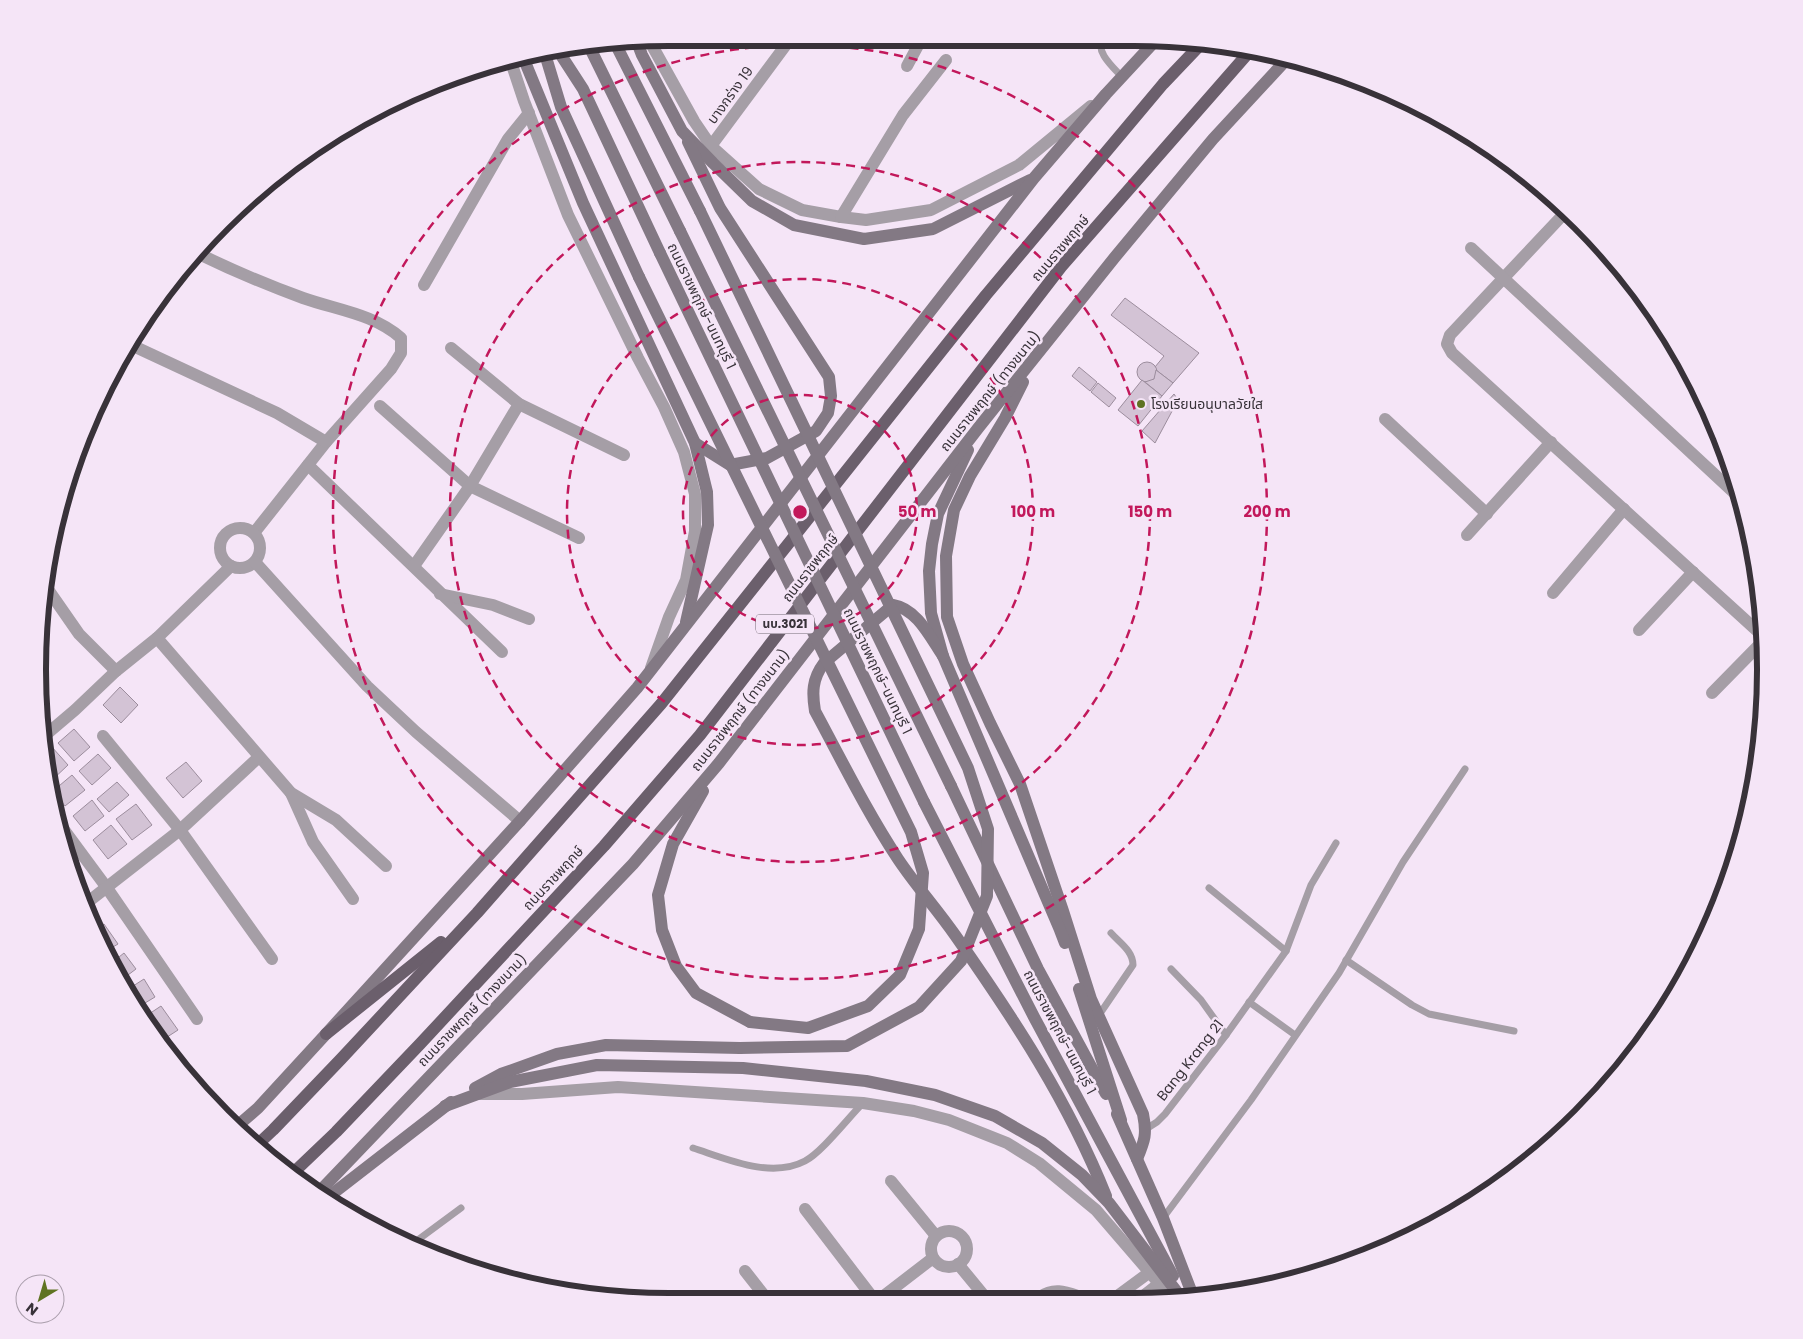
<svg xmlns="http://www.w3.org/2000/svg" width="1803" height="1339" font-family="Poppins,'Noto Sans Thai',sans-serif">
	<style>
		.building { fill: #d3c3d5; stroke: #9c8d9d }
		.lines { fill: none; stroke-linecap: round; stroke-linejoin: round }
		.lane { stroke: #a59ea6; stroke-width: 7 }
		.street { stroke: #a59ea6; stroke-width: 12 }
		.secondary { stroke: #837984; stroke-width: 12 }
		.primary { stroke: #6b5f6c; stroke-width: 12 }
		.secondary-bridge { stroke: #837984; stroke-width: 12 }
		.ring { fill: none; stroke: #c2185b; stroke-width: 2.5; stroke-dasharray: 9 6 }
		.poi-dot { fill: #5f7322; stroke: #f5e5f7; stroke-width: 2 }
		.labels { text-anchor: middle; stroke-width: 5; stroke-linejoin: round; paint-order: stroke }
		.shield { fill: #f5e5f7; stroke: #716872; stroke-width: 1 }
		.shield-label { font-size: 12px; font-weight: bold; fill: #383239 }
		.street-label { font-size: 14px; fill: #383239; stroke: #f5e5f7 }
		.poi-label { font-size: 14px; fill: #383239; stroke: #f5e5f7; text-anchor: start }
		.rim { fill: none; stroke: #383239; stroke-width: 6 }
		.centre { fill: #c2185b; stroke: #f5e5f7; stroke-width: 2.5 }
		.ring-label { font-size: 15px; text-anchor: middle; font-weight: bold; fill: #c2185b; stroke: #f5e5f7; stroke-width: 5; stroke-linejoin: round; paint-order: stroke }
	</style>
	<rect width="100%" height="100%" fill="#f5e5f7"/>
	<g class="building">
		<polygon points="1125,298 1199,353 1173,383 1156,370 1155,367 1164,356 1111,315"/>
		<circle cx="1147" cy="372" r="10"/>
		<polygon points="1079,367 1097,382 1090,391 1072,376"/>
		<polygon points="1156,370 1173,383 1162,396 1145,382 1154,379"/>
		<polygon points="1142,380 1162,396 1138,426 1118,410"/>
		<polygon points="1098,383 1116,398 1109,407 1091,392"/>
		<polygon points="1174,394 1178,400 1155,443 1142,431"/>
		<polygon points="120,687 138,705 121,723 103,705"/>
		<polygon points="74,729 90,747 74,761 58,743"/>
		<polygon points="51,746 68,765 50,782 48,780 44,752"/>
		<polygon points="98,754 111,768 92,785 79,771"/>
		<polygon points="186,762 202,781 183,798 166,778"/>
		<polygon points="72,775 85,790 65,806 53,791"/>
		<polygon points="117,782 129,795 109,812 97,799"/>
		<polygon points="92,800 104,816 85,831 73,816"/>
		<polygon points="136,804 152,825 132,840 116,819"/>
		<polygon points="111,825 127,844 108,859 93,840"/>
		<polygon points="104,924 118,944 108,950 96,929"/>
		<polygon points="124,953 136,969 124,978 114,961"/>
		<polygon points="144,979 155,997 140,1006 130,988"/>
		<polygon points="161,1006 178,1030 161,1041 146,1016"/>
	</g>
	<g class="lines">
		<g class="lane">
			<path d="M1103 39C1094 51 1114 68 1122 77"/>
			<polyline points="1209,888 1286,951"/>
			<polyline points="1346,960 1412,1005 1429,1014 1514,1031"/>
			<polyline points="1171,969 1201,1000 1226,1035"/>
			<polyline points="1249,1002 1295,1035"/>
			<path d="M1099 1015 1133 965C1133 951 1120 943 1111 933"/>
			<polyline points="1146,1129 1157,1122 1165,1114 1226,1035 1286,951 1311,885 1336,843"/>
			<path d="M693 1148C727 1159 771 1179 805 1161 822 1152 848 1118 863 1103"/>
			<polyline points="1163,1218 1251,1100 1339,973 1403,862 1465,769"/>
			<polyline points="415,1242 461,1208"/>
		</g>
		<g class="street">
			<polyline points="649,40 694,121 711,146 759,189 802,210 841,217 866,220 931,210 1019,165 1091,106"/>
			<polyline points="510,59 524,101 568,215 638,358 664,407 684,452 695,494 695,531 686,580 669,617 651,668"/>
			<polyline points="907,66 922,38"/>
			<polyline points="711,146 791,38"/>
			<polyline points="1515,169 1517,172"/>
			<polyline points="1570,214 1560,218 1450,335 1447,344 1452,353 1764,637"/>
			<polyline points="841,217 903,115 946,60"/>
			<polyline points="1471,248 1742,500"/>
			<path d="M197 253C232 270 267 285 303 298 337 310 374 314 401 338V353L391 369 326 442 254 533"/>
			<polyline points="424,285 508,139 529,113"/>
			<polyline points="129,344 277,413 326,442"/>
			<polyline points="451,348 519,404 624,455"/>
			<polyline points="380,406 470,486 579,538"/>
			<polyline points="1385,419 1487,514"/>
			<polyline points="308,465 502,652"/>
			<circle cx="240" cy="548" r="20"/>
			<polyline points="1467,535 1551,442"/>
			<polyline points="255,562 367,686 416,732 520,821"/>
			<polyline points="414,566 470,486 519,404"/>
			<polyline points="47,588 79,634 116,671"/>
			<polyline points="1553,593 1624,509"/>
			<polyline points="440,594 493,605 529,619"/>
			<polyline points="1639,630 1693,572"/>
			<polyline points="157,638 291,793 336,820 386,866"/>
			<polyline points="1712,693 1764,640"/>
			<polyline points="103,736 180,830 272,959"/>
			<polyline points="42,738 75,710 116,671 157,638 231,566"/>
			<polyline points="291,793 313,842 353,899"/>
			<polyline points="59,823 107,888 197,1019"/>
			<polyline points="84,905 180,830 259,757"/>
			<polyline points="479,1094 522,1094 618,1087 863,1103 914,1111 949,1120 1007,1143 1039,1163 1096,1210 1170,1296"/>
			<polyline points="891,1181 936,1236"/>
			<polyline points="805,1209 873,1298"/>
			<circle cx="949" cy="1249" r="18"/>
			<polyline points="958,1264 986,1298"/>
			<polyline points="745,1271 767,1299"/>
			<path d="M1040 1297C1054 1287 1066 1292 1081 1297"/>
			<polyline points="1116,1297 1150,1272"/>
			<polyline points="1142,1297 1160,1283"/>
			<polyline points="881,1298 933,1258"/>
		</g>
		<g class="secondary">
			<polyline points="637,42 642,55 682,131 713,163 752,201 794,225 864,239 933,229 1030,180"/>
			<polyline points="616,45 700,211"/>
			<polyline points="590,48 680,231"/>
			<polyline points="559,52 583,89 660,253"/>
			<polyline points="545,54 561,107 639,277"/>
			<polyline points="523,57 583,203 695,443 707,492 708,525 686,622"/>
			<polyline points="688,142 720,208 829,377 831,396 828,413 816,431 767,458 730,465 695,443"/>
			<path d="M1023 382 1005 418 970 476 954 510 946 556 947 617 963 664 990 723 1020 784 1063 911 1091 999 1143 1114C1147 1134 1145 1140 1137 1159"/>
			<polyline points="968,450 938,514 932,544 929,571 931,613 943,656 1060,930 1065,943"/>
			<path d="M943 656C930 637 917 609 893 605L824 663C812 679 812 693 815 711 842 761 867 812 898 859 916 886 937 909 955 935 1014 1019 1068 1101 1106 1196"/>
			<polyline points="951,786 1038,969 1106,1094"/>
			<polyline points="703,791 673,844 658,895 662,930 676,966 696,993 750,1022"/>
			<polyline points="924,802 1034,1017 1173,1276"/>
			<polyline points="1079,989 1121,1120"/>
			<polyline points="475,1088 501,1074 557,1054 606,1045 740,1048"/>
			<polyline points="445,1106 510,1082 597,1065 743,1068 866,1081 935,1095 995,1116 1042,1143 1082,1175 1109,1203 1180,1296"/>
			<polyline points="1117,1114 1163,1218 1193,1296"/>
			<polyline points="236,1127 258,1108 326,1034 520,821 637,688 1034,178 1106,94 1157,39"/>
			<polyline points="319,1192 633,864 719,763 979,427 1115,257 1213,139 1288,58"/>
			<polyline points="327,1198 451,1102"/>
		</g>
		<g class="primary">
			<polyline points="326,1034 441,942"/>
			<polyline points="255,1147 273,1130 341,1059 477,913 661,704 986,295 1163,84 1202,43"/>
			<polyline points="293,1173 336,1132 420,1044 604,846 700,735 1061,267 1250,51"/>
		</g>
		<g class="secondary-bridge">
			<polyline points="700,211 968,768 988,829 987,896 961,961 919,1007 847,1046 740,1048"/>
			<polyline points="680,231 951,786"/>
			<polyline points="660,253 924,802"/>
			<polyline points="639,277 911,832 923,873 919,929 900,975 868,1006 808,1028 750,1022"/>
		</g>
	</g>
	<g class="ring">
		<circle cx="800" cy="512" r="117"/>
		<circle cx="800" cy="512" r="233"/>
		<circle cx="800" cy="512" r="350"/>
		<circle cx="800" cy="512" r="467"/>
	</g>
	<circle class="poi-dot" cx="1141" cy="404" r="5"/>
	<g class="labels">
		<rect class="shield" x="756" y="614.5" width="58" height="19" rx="4"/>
		<g class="shield-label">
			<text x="785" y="628">นบ.3021</text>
		</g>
		<g class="street-label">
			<text transform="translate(730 95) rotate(-54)" y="5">บางกร่าง 19</text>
			<text transform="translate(1060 248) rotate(-50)" y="5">ถนนราชพฤกษ์</text>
			<text transform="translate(702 306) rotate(64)" y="5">ถนนราชพฤกษ์-นนทบุรี 1</text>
			<text transform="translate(990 391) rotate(-51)" y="5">ถนนราชพฤกษ์ (ทางขนาน)</text>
			<text transform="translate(810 568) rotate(-52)" y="5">ถนนราชพฤกษ์</text>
			<text transform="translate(878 671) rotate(64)" y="5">ถนนราชพฤกษ์-นนทบุรี 1</text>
			<text transform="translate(740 710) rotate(-52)" y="5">ถนนราชพฤกษ์ (ทางขนาน)</text>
			<text transform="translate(553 878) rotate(-47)" y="5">ถนนราชพฤกษ์</text>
			<text transform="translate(472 1010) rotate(-46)" y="5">ถนนราชพฤกษ์ (ทางขนาน)</text>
			<text transform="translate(1060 1032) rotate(62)" y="5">ถนนราชพฤกษ์-นนทบุรี 1</text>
			<text transform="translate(1190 1060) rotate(-52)" y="5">Bang Krang 21</text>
		</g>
		<g class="poi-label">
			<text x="1151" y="409">โรงเรียนอนุบาลวัยใส</text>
		</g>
	</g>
	<path d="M0 0H1803V1339H0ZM669 46H1134A623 623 0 0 1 1757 669V670A623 623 0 0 1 1134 1293H669A623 623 0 0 1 46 670V669A623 623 0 0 1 669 46Z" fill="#f5e5f7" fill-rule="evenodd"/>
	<path class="rim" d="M669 46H1134A623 623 0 0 1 1757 669V670A623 623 0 0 1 1134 1293H669A623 623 0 0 1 46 670V669A623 623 0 0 1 669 46Z"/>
	<circle cx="800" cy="512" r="8" class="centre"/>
	<g class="ring-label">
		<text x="917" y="517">50 m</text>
		<text x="1033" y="517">100 m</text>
		<text x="1150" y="517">150 m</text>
		<text x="1267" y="517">200 m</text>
	</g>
	<g transform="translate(40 1299) rotate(218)"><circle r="24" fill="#f5e5f7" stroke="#a99dab"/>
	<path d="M0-4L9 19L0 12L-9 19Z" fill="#5f7322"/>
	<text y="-8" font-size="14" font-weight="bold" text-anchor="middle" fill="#383239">N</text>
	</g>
</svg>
